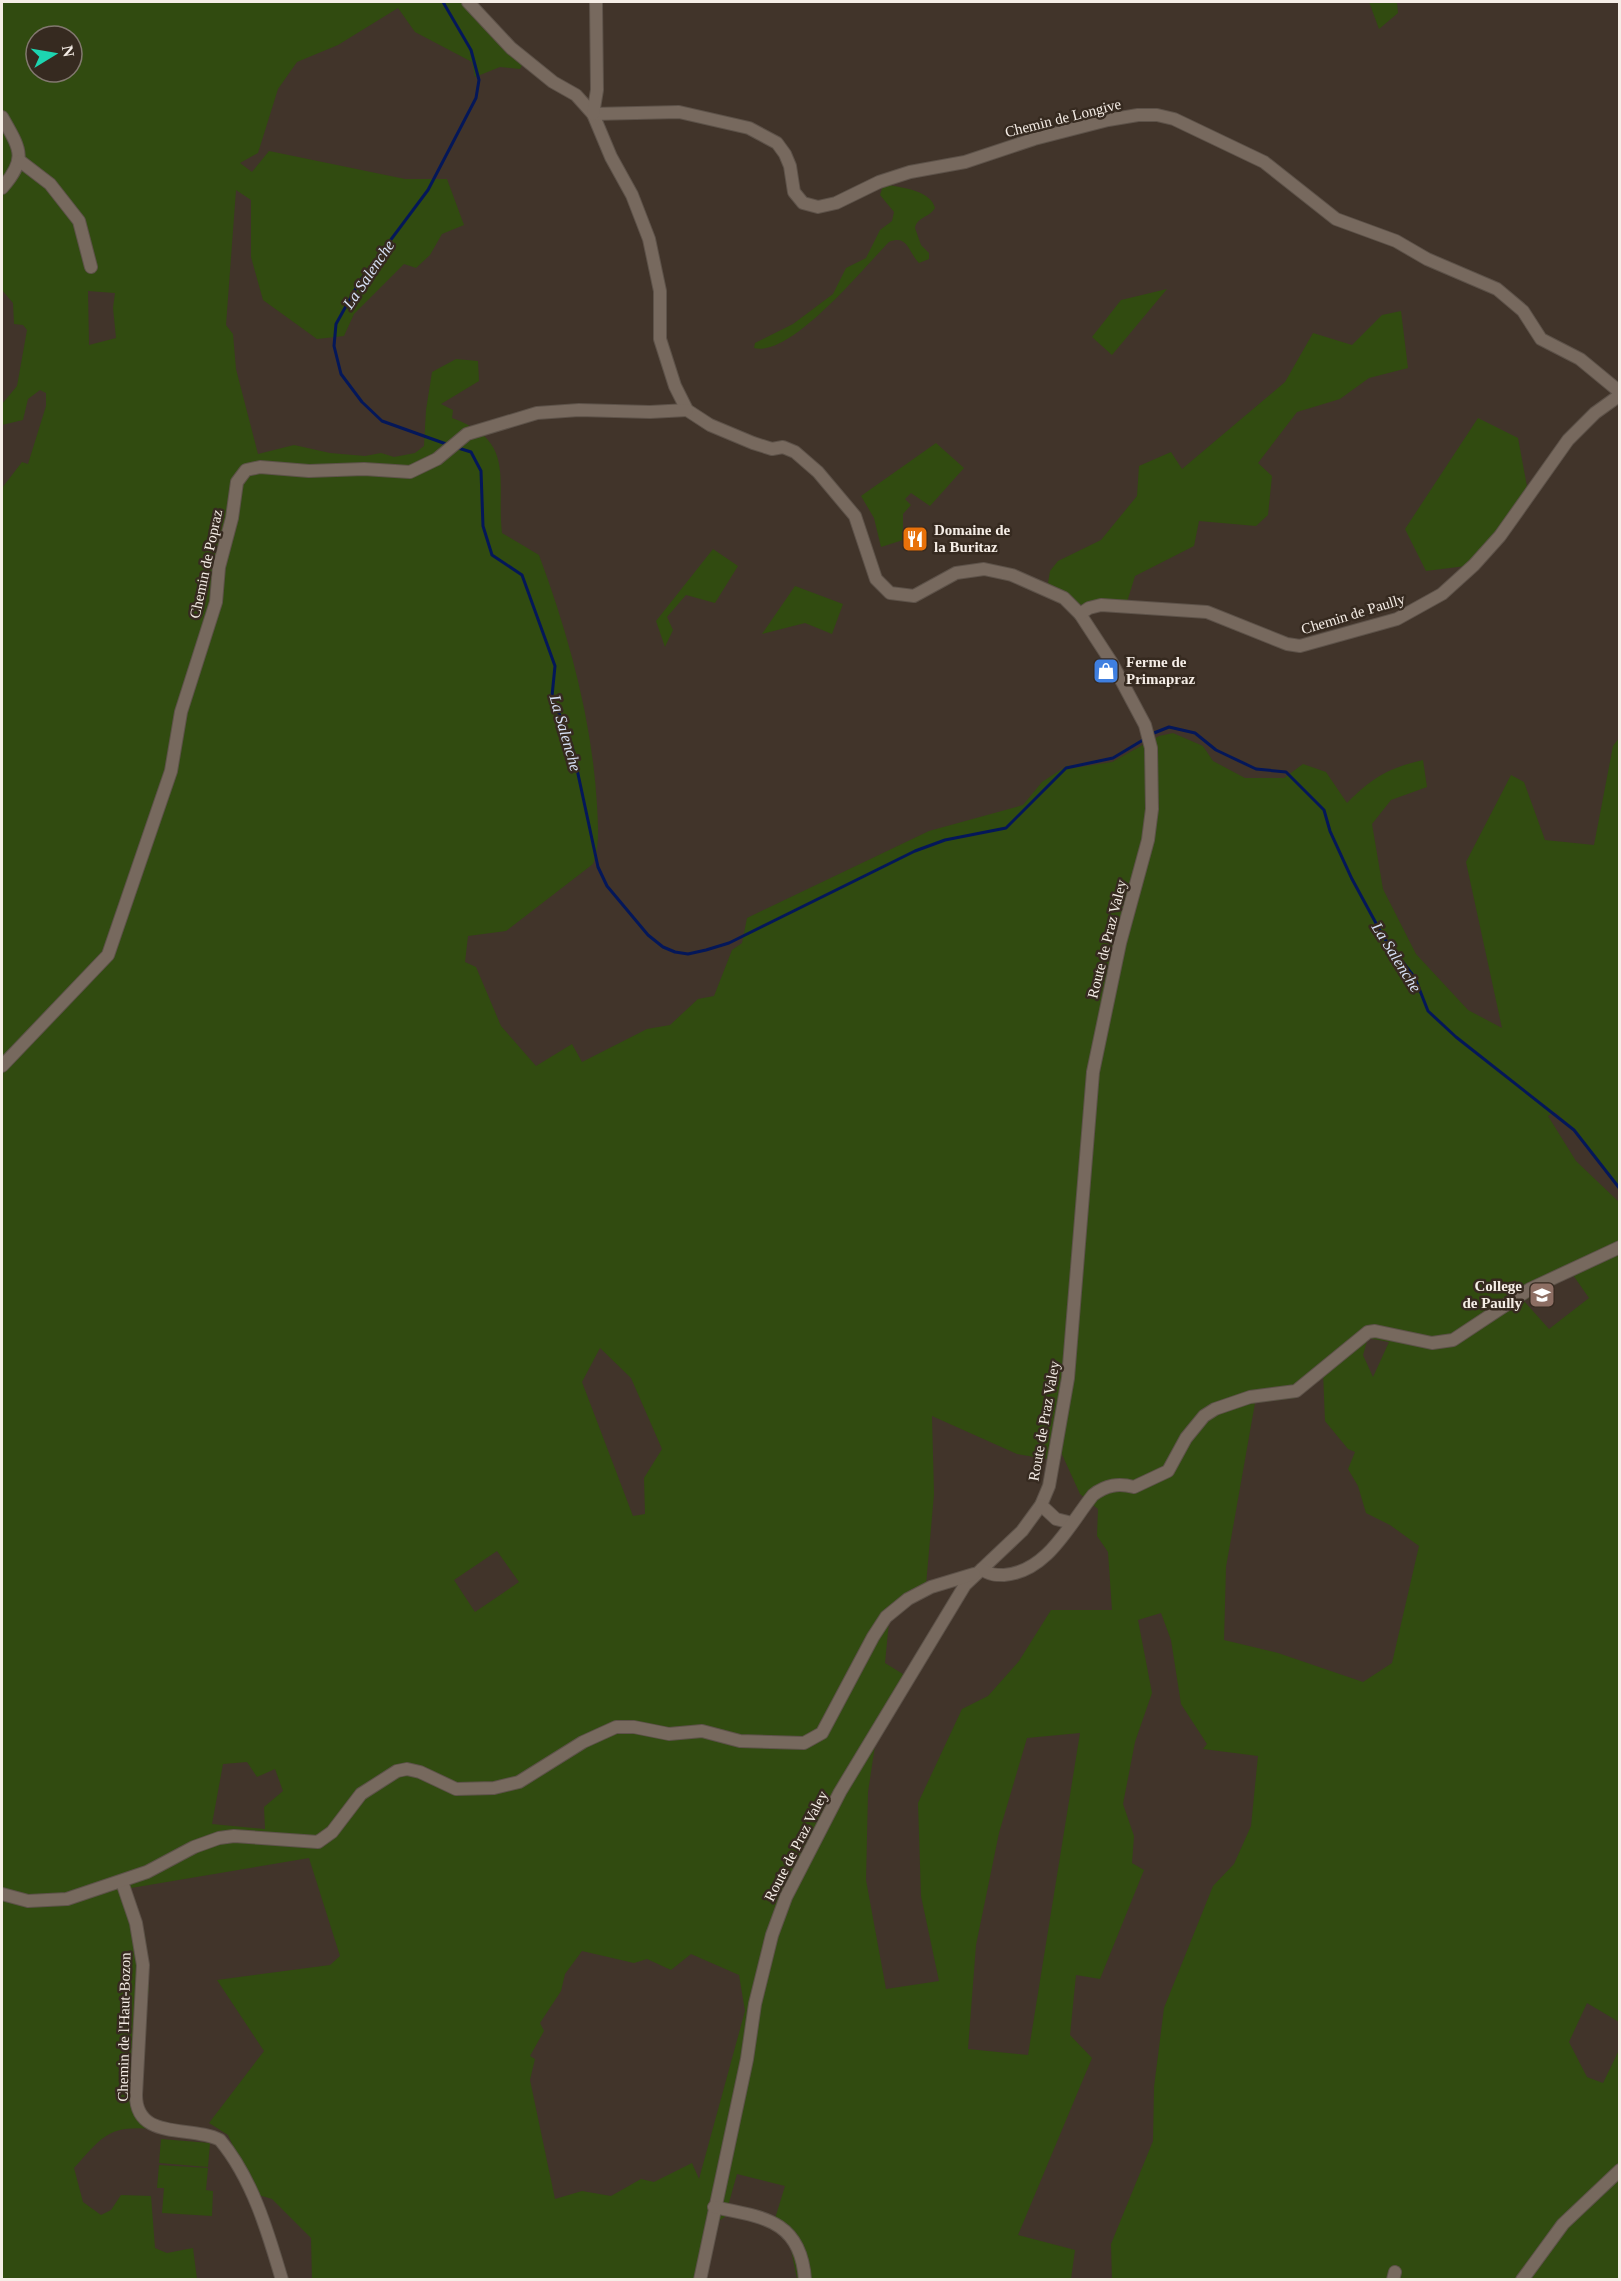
<svg xmlns="http://www.w3.org/2000/svg" width="1621" height="2281" font-family="Georgia,serif">
	<style>
		.green { fill: #314b10; fill-rule: evenodd }
		.lines { fill: none; stroke-linecap: round; stroke-linejoin: round }
		.stream { stroke: #041759; stroke-width: 3 }
		.minor-casing { stroke: #5d5249; stroke-width: 14 }
		.minor { stroke: #77695e; stroke-width: 12 }
		.labels { text-anchor: middle; stroke-width: 5; stroke-linejoin: round; paint-order: stroke }
		.street-label { font-size: 15px; fill: #f5ede6; stroke: #362a20 }
		.poi-label { font-size: 15px; font-weight: bold; fill: #f5ede6; stroke: #362a20; text-anchor: start }
		.water-label { font-size: 16px; font-style: italic; fill: #d8e2f7; stroke: #362a20 }
	</style>
	<rect width="100%" height="100%" fill="#41342a"/>
	<g class="green">
		<path d="M2 2H468L525 60 520 69 500 67 475 77 472 62 415 32 398 8 338 45 297 62 278 89 258 153 240 163 252 172 269 151 405 179H447L464 225 442 234 430 255 416 268 404 264 354 314 344 336 317 339 263 300 251 257V200L236 190 226 325 233 334 236 369 258 454 294 445 330 453 365 456 381 453 394 457 415 453 424 446 426 410 432 372 456 359 478 361 479 381 441 404 453 410 452 418C517 441 496 480 502 533L539 555C569 636 592 719 597 805 598 826 600 845 593 864L506 931 468 936 465 962 476 967 501 1026 536 1066 572 1044 582 1062 647 1029 670 1025 698 999 714 996 732 950 742 943 747 918 929 831 1023 805 1042 782 1068 765 1067 769 1112 762 1159 736 1173 733 1203 746 1213 761 1245 778H1284L1303 764 1326 772 1347 803C1372 778 1388 768 1423 760L1427 787 1391 800 1372 824 1383 889 1416 954 1468 1010 1502 1028 1466 862 1511 775 1524 782 1545 840 1594 845 1613 746 1619 738V1189L1574 1130 1555 1112 1548 1116 1576 1161 1619 1202V2022L1587 2003 1569 2042 1587 2077 1603 2083 1619 2050V2279H1112L1111 2244 1153 2141 1154 2087 1164 2008 1213 1886 1234 1864 1251 1826 1258 1756 1203 1749 1207 1744 1181 1704 1171 1640 1161 1613 1138 1620 1152 1693 1135 1742 1123 1804 1134 1836 1132 1863 1144 1870 1100 1979 1076 1975 1070 2035 1092 2058 1018 2235 1075 2250 1071 2279H797L789 2240 773 2225 785 2186 737 2174 725 2217 717 2222 703 2279H312L311 2238 272 2199 255 2194 228 2135 209 2123 264 2051 217 1980 330 1965 340 1956 309 1858 131 1888 145 1935 149 1989 133 2073 134 2110 154 2129C108 2125 103 2136 74 2168L83 2202 101 2215 111 2210 121 2195 151 2196 155 2248 167 2253 193 2248 197 2279 2 2280V488L22 462 28 464 46 406V393L40 390 28 399 23 420 2 425V404L17 386 27 330 23 325 14 324 13 303 2 290ZM36 36H72V72H36ZM88 291 115 293 113 308 116 338 89 345ZM1573 1275 1589 1298 1549 1329 1524 1301ZM1368 1338 1389 1342 1373 1377 1363 1355ZM600 1348 631 1378 662 1449 644 1478 645 1514 633 1516 582 1382ZM1323 1372 1325 1421 1348 1449 1355 1452 1348 1469 1358 1486 1366 1513 1390 1525 1419 1546 1392 1663 1363 1682 1278 1653 1224 1640 1226 1567 1255 1403 1296 1398ZM932 1416 1017 1454 1046 1459 1060 1450 1080 1494 1098 1509 1097 1536 1108 1552 1112 1610H1051L1019 1661 988 1696 962 1709 918 1803 921 1896 939 1981 886 1989 866 1880 868 1792 876 1739 911 1679 885 1663 889 1621 926 1585 934 1494ZM497 1551 519 1582 475 1612 454 1580ZM1080 1733 1028 2055 968 2049 976 1945 999 1833 1027 1738ZM247 1762 257 1777 275 1769 283 1791 264 1807 265 1829 212 1824 223 1764ZM582 1951 634 1963 647 1959 671 1970 691 1954 739 1975 745 2011 699 2179 692 2163 654 2182 641 2179 611 2196 582 2191 555 2199 530 2080 535 2059 530 2056 544 2031 540 2023 561 1991 565 1974Z"/>
		<polygon points="1369,2 1397,2 1398,13 1379,29"/>
		<path d="M889 185C904 188 931 191 935 208 930 217 917 217 915 228L921 245 929 253V259L919 263C908 252 908 234 889 242 865 266 791 358 754 348L755 343 793 324 833 294 846 268 866 258 880 230 892 221 894 212 880 195 883 186Z"/>
		<polygon points="1167,289 1112,355 1092,337 1121,300"/>
		<polygon points="1401,311 1408,368 1369,378 1340,399 1297,412 1258,463 1272,476 1268,515 1256,526 1199,521 1194,546 1135,576 1127,602 1083,606 1048,583 1050,571 1058,561 1101,540 1137,496 1139,466 1171,452 1182,469 1285,382 1313,333 1352,345 1382,315"/>
		<polygon points="1478,418 1518,438 1529,497 1474,565 1426,571 1405,529"/>
		<polygon points="936,443 964,468 930,506 911,493 905,499 911,505 903,514 903,540 881,547 874,518 861,496"/>
		<polygon points="713,549 738,566 715,603 686,595 667,617 673,630 665,647 656,621"/>
		<polygon points="795,586 843,604 832,634 805,623 762,634"/>
		<polygon points="161,2139 210,2143 208,2167 159,2163"/>
		<polygon points="159,2165 208,2168 206,2190 213,2191 212,2216 162,2213 164,2188 157,2188"/>
	</g>
	<g class="lines">
		<g class="stream">
			<polyline points="443,2 471,50 479,80 476,98 428,190 360,281 336,324 334,346 341,374 362,402 382,421 449,445"/>
			<polyline points="455,447 471,452 481,471 483,526 492,555 522,575 555,666 552,696 572,746 598,867 607,886 648,935 663,947 675,952 688,954 706,950 729,943 915,851 945,840 1006,828 1066,768 1113,758 1143,740"/>
			<polyline points="1154,733 1169,727 1195,733 1216,750 1256,769 1286,772 1324,810 1330,831 1352,879 1384,938 1415,978 1428,1011 1456,1037 1574,1130 1620,1189"/>
		</g>
		<g class="minor-casing">
			<g id="minor">
				<polyline points="468,2 511,48 553,82 576,95 593,114 611,157 632,195 649,239 660,291 660,339 675,386 687,410 710,425 753,443 772,449 783,447 795,452 818,472 855,516 876,579 890,593 914,596 956,573 984,569 1012,575 1064,598 1080,614 1112,663 1145,725 1151,748 1152,809 1148,840 1120,943 1093,1072 1068,1378 1049,1486 1041,1505 1022,1531 965,1585 840,1792 786,1897 772,1935 755,2004 747,2059 700,2280"/>
				<polyline points="593,114 679,112 749,128 777,143 785,154 790,166 794,192 803,203 818,207 836,203 879,182 910,172 965,162 1034,139 1108,120 1138,115 1157,115 1174,119 1264,162 1336,219 1396,241 1427,259 1497,289 1523,311 1541,339 1580,359 1620,392"/>
				<polyline points="593,114 597,90 596,2"/>
				<path d="M2 117C20 149 28 158 2 188"/>
				<polyline points="20,161 50,184 79,221 91,267"/>
				<polyline points="1080,614 1089,608 1101,605 1207,612 1287,644 1300,646 1397,619 1442,594 1474,565 1500,536 1568,440 1595,413 1620,395"/>
				<polyline points="2,1066 108,955 171,771 181,712 216,602 219,567 232,518 237,482 246,470 260,467 309,471 364,469 410,472 437,459 467,434 537,413 579,410 650,412 687,410"/>
				<polyline points="1041,1505 1056,1519 1072,1523"/>
				<path d="M982 1569C989 1575 996 1575 1004 1575 1047 1572 1069 1525 1093 1495 1106 1485 1118 1483 1134 1487L1168 1471 1186 1438 1204 1416 1215 1409 1250 1397 1296 1391 1368 1332 1375 1331 1432 1343 1453 1340 1530 1289 1620 1247"/>
				<path d="M122 1882 136 1923 143 1965 136 2095C136 2141 191 2125 220 2140 252 2178 268 2232 282 2280"/>
				<polyline points="2,1894 28,1901 67,1899 147,1872 194,1847 219,1838 234,1836 318,1842 332,1832 361,1794 397,1771 407,1769 420,1772 456,1789 494,1788 519,1782 583,1742 616,1727 634,1727 669,1734 702,1731 740,1741 804,1743 822,1733 873,1637 886,1617 908,1599 931,1587 974,1574"/>
				<path d="M714 2207C763 2217 801 2220 805 2280"/>
				<polyline points="1393,2280 1395,2272"/>
				<polyline points="1522,2280 1563,2224 1620,2170"/>
			</g>
		</g>
		<use href="#minor" class="minor"/>
	</g>
	<defs>
		<g id="restaurant-square" transform="scale(1.35)"><rect x="-9" y="-9" width="18" height="18" rx="4" fill="#e8710a" stroke="#362a20"/><path d="M-5-6h1v4h1v-4h1v4h1v-4h1v5L-1.5 .5V6h-2V.5L-5-1ZM5-6V6H3V1.5H1.5Q1.5-4 5-6Z" fill="#fff"/></g>
		<g id="shop-square" transform="scale(1.35)"><rect x="-9" y="-9" width="18" height="18" rx="4" fill="#3f7fe0" stroke="#362a20"/><path d="M-5-2.5h2.3a2.7 3.5 0 0 1 5.4 0H5L5.5 6h-11ZM-1.5-2.5h3a1.5 2.3 0 0 0-3 0Z" fill="#fff"/></g>
		<g id="university-square" transform="scale(1.35)"><rect x="-9" y="-9" width="18" height="18" rx="4" fill="#8d6e63" stroke="#362a20"/><path d="M0-5L7-2L0 1L-7-2ZM-4 1L0 2.5L4 1V4Q0 6-4 4Z" fill="#fff"/></g>
	</defs>
	<g fill-rule="evenodd">
		<use href="#restaurant-square" x="915" y="539"/>
		<use href="#shop-square" x="1106" y="671"/>
		<use href="#university-square" x="1542" y="1295"/>
	</g>
	<g class="labels">
		<g class="street-label">
			<text transform="translate(1063 118) rotate(-14)" y="5">Chemin de Longive</text>
			<text transform="translate(206 564) rotate(-78)" y="5">Chemin de Popraz</text>
			<text transform="translate(1353 614) rotate(-17)" y="5">Chemin de Paully</text>
			<text transform="translate(1107 939) rotate(-76)" y="5">Route de Praz Valey</text>
			<text transform="translate(1044 1421) rotate(-80)" y="5">Route de Praz Valey</text>
			<text transform="translate(796 1846) rotate(-63)" y="5">Route de Praz Valey</text>
			<text transform="translate(124 2027) rotate(-89)" y="5">Chemin de l'Haut-Bozon</text>
		</g>
		<g class="poi-label">
			<text x="934" y="535">Domaine de<tspan x="934" dy="17">la Buritaz</tspan></text>
			<text x="1126" y="667">Ferme de<tspan x="1126" dy="17">Primapraz</tspan></text>
			<text x="1522" y="1291" text-anchor="end">College<tspan x="1522" dy="17">de Paully</tspan></text>
		</g>
		<g class="water-label">
			<text transform="translate(368 274) rotate(-56)" y="6">La Salenche</text>
			<text transform="translate(566 733) rotate(74)" y="6">La Salenche</text>
			<text transform="translate(1397 957) rotate(58)" y="6">La Salenche</text>
		</g>
	</g>
	<rect width="1621" height="2281" fill="none" stroke="#f5ede6" stroke-width="6"/>
	<g transform="translate(54 54) rotate(79)"><circle r="28" fill="#362a20" stroke="#82786f" stroke-width="1.5"/>
	<path d="M0-4.5L10 22L0 15L-10 22Z" fill="#1dd5b1"/>
	<text y="-9" font-size="16" font-weight="bold" text-anchor="middle" fill="#f5ede6">N</text>
	</g>
</svg>
